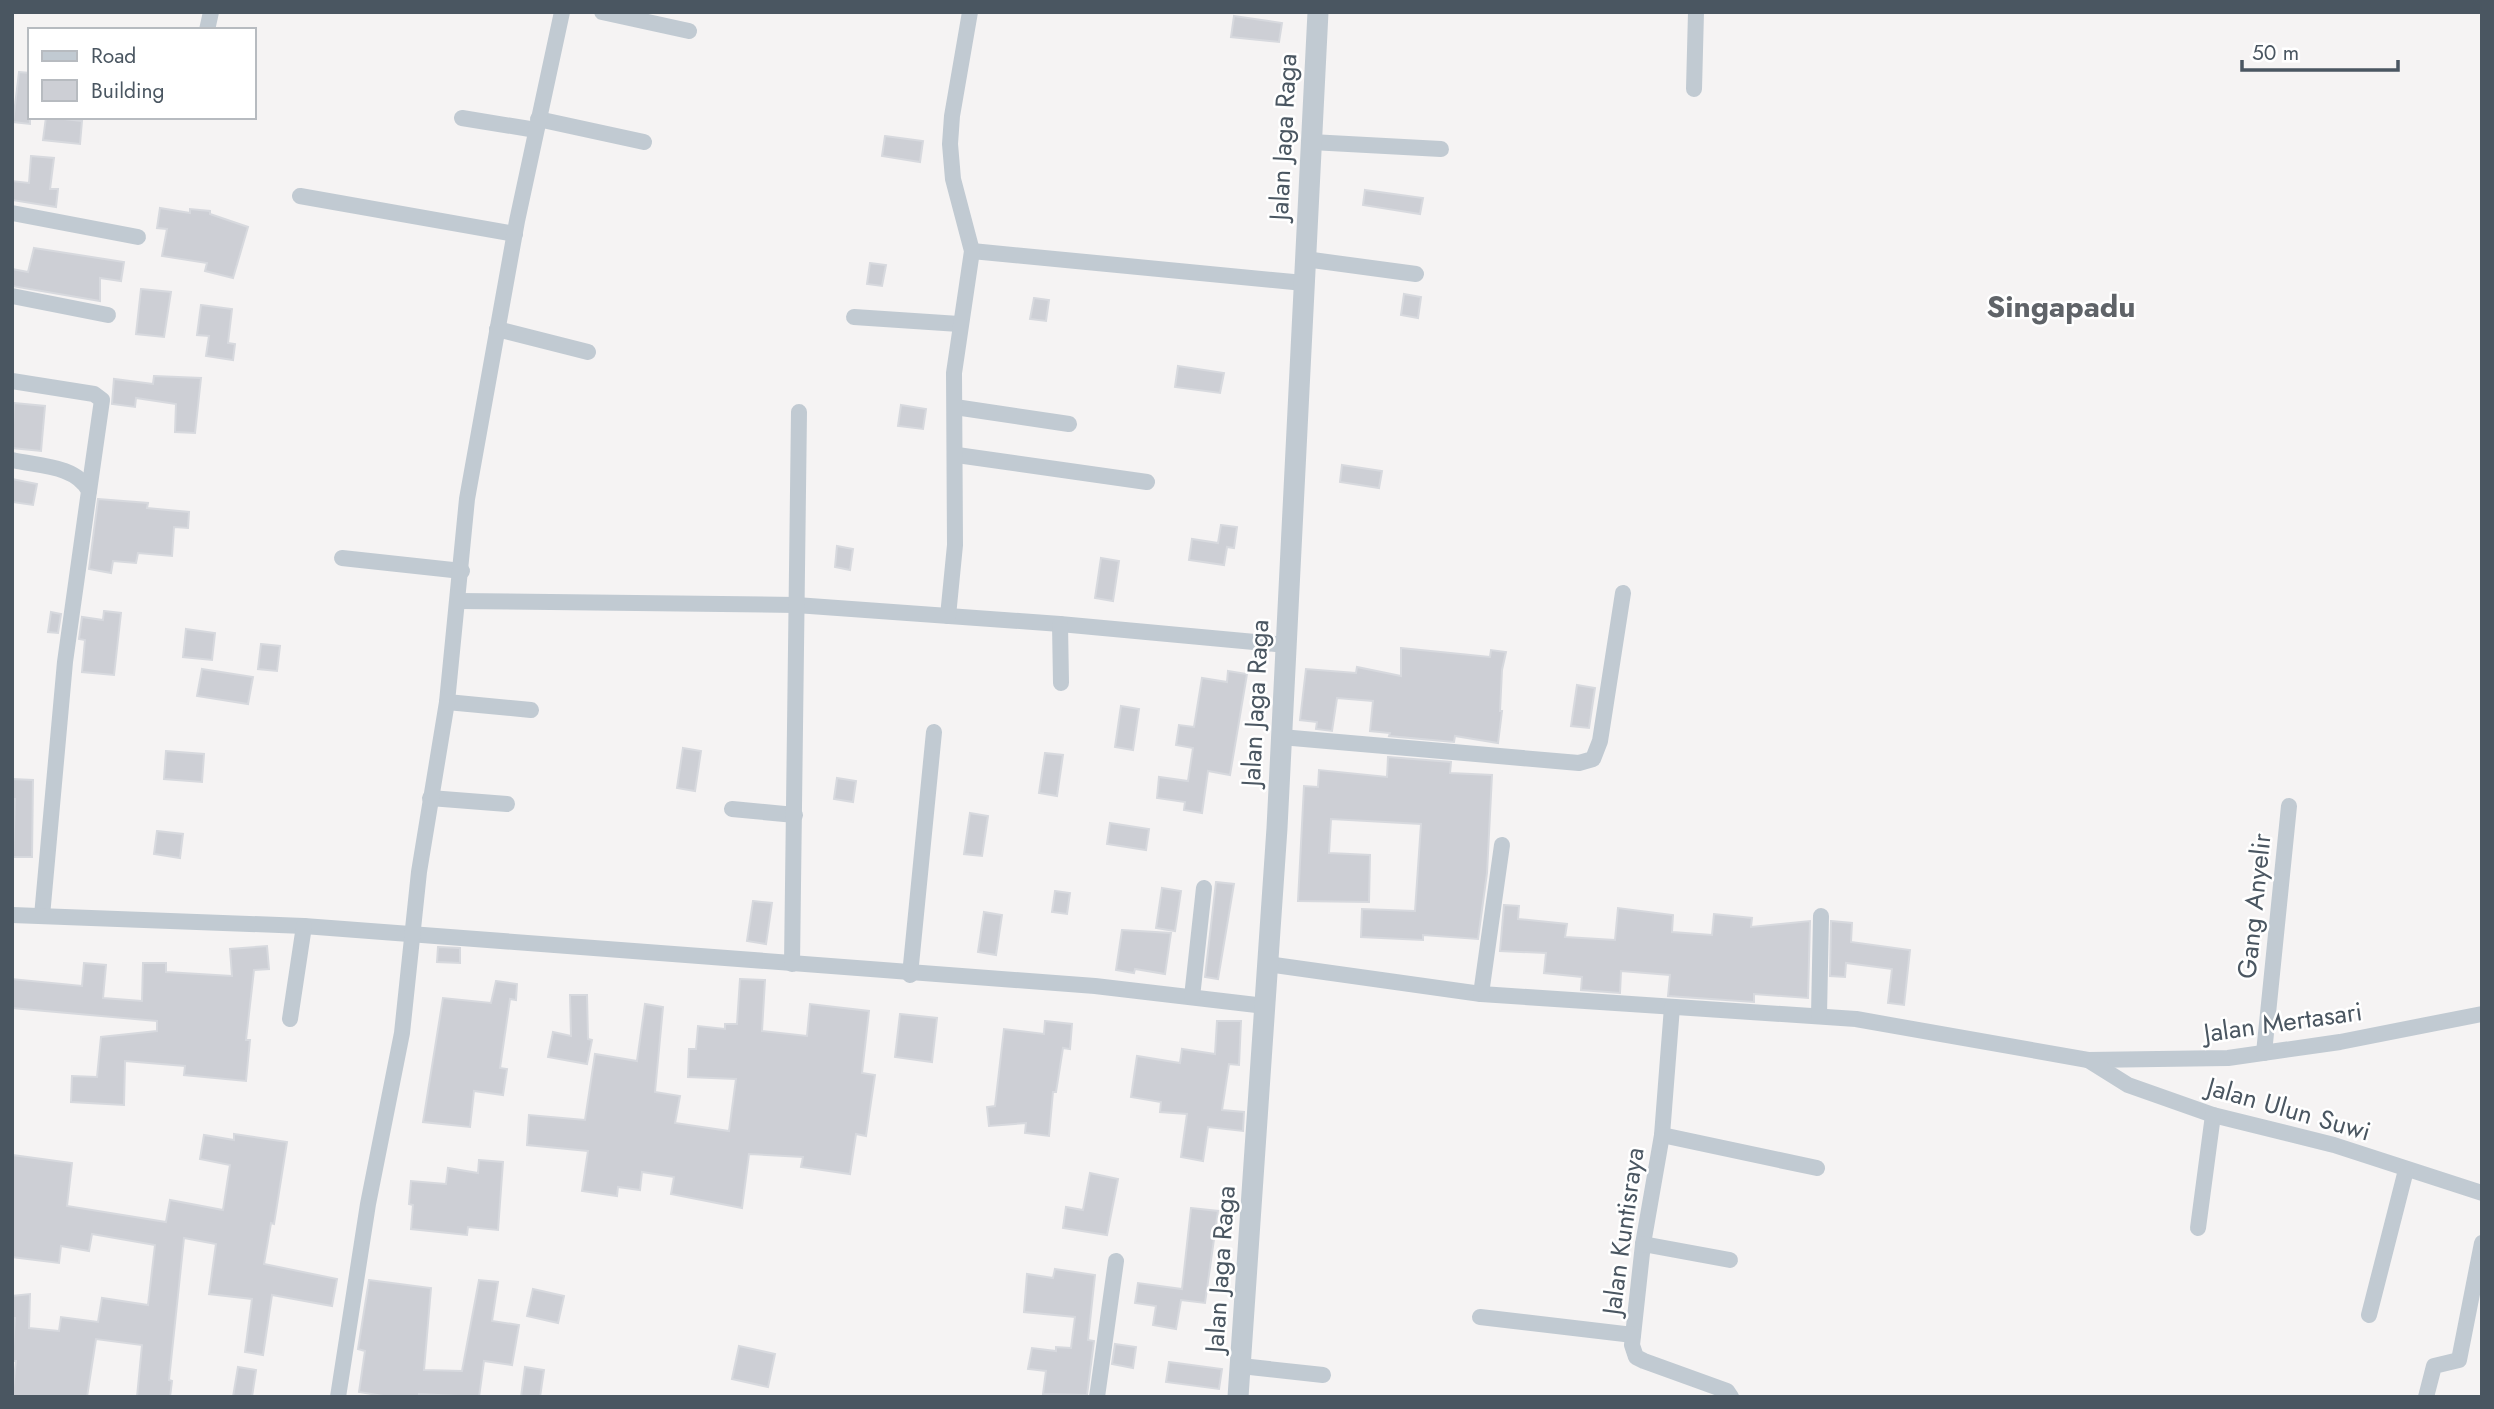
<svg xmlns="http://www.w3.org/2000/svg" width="2494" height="1409" font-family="Jost,sans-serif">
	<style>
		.building { fill: #cdcfd5; stroke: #d7d9de; stroke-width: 2 }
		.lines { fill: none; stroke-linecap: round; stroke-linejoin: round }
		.minor { stroke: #c1cad2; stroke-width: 16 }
		.tertiary { stroke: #c1cad2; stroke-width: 21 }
		.labels { text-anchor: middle; stroke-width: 5; stroke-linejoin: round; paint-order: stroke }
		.street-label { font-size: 26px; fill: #4a5661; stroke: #fff }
		.quarter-label { font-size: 30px; font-weight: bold; fill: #5f6368; stroke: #fff }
	</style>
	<rect width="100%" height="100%" fill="#f5f3f3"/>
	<g class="building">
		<polygon points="1234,16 1282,23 1279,42 1231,37"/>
		<polygon points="19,72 30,73 30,124 13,122"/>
		<polygon points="46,117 82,121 80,144 43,140"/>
		<polygon points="885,136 923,141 920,162 882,156"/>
		<polygon points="31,156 54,158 50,189 58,189 56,207 12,200 12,181 29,183"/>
		<polygon points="1365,190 1423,198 1420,214 1363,205"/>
		<polygon points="160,208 190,213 190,209 210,211 210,214 248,227 233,278 205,271 207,263 162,256 167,229 157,228"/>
		<polygon points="34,248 124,262 121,281 100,278 100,301 12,286 12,269 28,272"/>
		<polygon points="870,263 886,265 882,286 867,284"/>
		<polygon points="141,289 171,292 164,337 136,334"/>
		<polygon points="1404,294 1421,297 1418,318 1401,315"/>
		<polygon points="1034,298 1049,300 1046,321 1030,319"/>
		<polygon points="201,305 232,309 228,343 235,344 233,360 206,356 209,336 197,335"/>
		<polygon points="1178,366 1224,373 1220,393 1175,387"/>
		<polygon points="154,376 201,378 195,433 175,432 176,404 136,398 135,407 112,404 114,379 153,384"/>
		<polygon points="14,403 45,406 41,451 12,448"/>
		<polygon points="901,405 926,409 923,429 898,426"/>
		<polygon points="1342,465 1382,471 1379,488 1340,482"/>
		<polygon points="12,479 37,484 33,505 12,502"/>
		<polygon points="98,499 148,503 147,508 189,512 188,528 174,527 172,556 138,553 136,563 113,561 111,573 89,569"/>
		<polygon points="1221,525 1237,527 1234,548 1227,547 1224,565 1189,560 1192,539 1218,543"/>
		<polygon points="837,546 853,549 850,570 835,567"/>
		<polygon points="1101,558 1119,561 1113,601 1095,598"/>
		<polygon points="104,611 121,613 114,675 82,672 85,640 79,639 82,617 103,620"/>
		<polygon points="51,612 61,614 58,633 48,632"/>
		<polygon points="186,629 215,633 212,660 183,657"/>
		<polygon points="261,644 280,646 277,671 258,669"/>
		<polygon points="1401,648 1490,657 1491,650 1506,652 1502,670 1500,711 1502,711 1498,743 1455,736 1454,742 1389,736 1390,733 1370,731 1373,701 1337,698 1332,731 1316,729 1317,722 1300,720 1306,669 1356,673 1357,667 1401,676"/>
		<polygon points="202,669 253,677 248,704 197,696"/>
		<polygon points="1228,671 1247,674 1230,775 1208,771 1202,813 1184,810 1185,802 1157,798 1159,777 1188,781 1193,748 1176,745 1179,725 1194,727 1202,678 1227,682"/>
		<polygon points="1577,685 1595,688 1589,728 1571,726"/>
		<polygon points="1121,706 1139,709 1133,750 1115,747"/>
		<polygon points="683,748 701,751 695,791 677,788"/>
		<polygon points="166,751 204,754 202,782 164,779"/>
		<polygon points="1045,753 1063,755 1057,796 1039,793"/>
		<polygon points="1388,757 1451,762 1450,773 1492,775 1487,873 1478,939 1423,935 1423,940 1361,937 1362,909 1415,911 1421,824 1331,819 1329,853 1370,855 1369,902 1298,901 1304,786 1318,787 1319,770 1387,777"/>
		<polygon points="837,778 856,781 853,802 834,799"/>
		<polygon points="12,779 33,780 32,857 13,857 15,799 12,799"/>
		<polygon points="970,813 988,816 982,856 964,854"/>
		<polygon points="1110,823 1149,829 1146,850 1107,844"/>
		<polygon points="157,831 183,834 180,858 154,854"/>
		<polygon points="1216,882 1234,884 1218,979 1205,977"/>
		<polygon points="1162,888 1181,891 1175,931 1156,928"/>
		<polygon points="1055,891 1070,893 1067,914 1052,912"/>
		<polygon points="753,901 772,903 766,944 747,941"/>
		<polygon points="1504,905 1519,906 1518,919 1567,924 1565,937 1615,940 1618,908 1673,915 1672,932 1712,935 1714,914 1752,918 1751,927 1810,921 1808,998 1754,994 1754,1002 1668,996 1670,975 1621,971 1620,993 1581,990 1582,977 1544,973 1546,953 1500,951"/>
		<polygon points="984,912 1002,915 996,955 978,952"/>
		<polygon points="1831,921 1852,923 1851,942 1910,950 1904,1005 1888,1003 1892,969 1846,963 1845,977 1830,976"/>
		<polygon points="1122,930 1171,933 1165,974 1135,969 1134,973 1116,970"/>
		<polygon points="267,946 269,969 254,970 246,1040 250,1040 246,1081 184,1075 185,1066 125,1061 124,1105 71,1102 72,1076 97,1077 101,1037 157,1031 157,1021 12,1008 12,979 82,986 84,963 106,965 103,998 142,1001 143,963 166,963 166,972 232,976 230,949"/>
		<polygon points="438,947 460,948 460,963 437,962"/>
		<polygon points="740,979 765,980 762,1031 807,1036 810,1004 869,1011 862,1073 875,1075 866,1136 856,1134 850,1174 801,1167 803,1157 749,1154 742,1208 671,1194 674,1177 642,1172 640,1190 618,1187 617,1196 582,1191 588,1151 527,1145 529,1115 585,1120 595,1054 637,1061 645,1004 663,1007 655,1092 680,1096 675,1123 729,1131 736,1079 688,1077 689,1049 696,1049 698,1026 725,1029 725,1024 737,1024"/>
		<polygon points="496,981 517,984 516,1000 510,999 500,1068 507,1069 503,1095 474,1091 470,1127 423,1122 443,998 491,1003"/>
		<polygon points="570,995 587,995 588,1039 592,1040 587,1064 548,1057 553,1032 571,1036"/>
		<polygon points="900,1014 937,1018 932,1062 895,1057"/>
		<polygon points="1045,1021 1072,1024 1070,1049 1063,1048 1056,1092 1053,1092 1049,1136 1025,1133 1026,1123 989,1126 987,1107 995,1106 1004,1029 1044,1034"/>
		<polygon points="1217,1021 1241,1021 1239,1065 1229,1064 1222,1110 1244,1112 1243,1131 1208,1127 1203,1161 1181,1157 1187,1114 1160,1112 1161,1102 1131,1097 1137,1056 1180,1063 1182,1049 1215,1054"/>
		<polygon points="234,1134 287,1142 274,1224 271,1223 264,1264 337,1279 332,1306 272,1295 263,1355 245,1352 252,1299 209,1294 216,1244 184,1238 169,1380 172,1381 170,1397 137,1397 142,1345 96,1339 87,1397 12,1397 16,1361 12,1361 15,1318 12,1318 12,1296 30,1294 29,1328 59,1331 61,1317 98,1322 102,1298 148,1305 155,1245 92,1234 89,1251 61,1246 59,1263 12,1257 12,1155 72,1163 67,1206 166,1222 170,1200 223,1210 230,1165 200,1159 204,1135 234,1140"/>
		<polygon points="479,1160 503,1162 498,1230 468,1227 467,1235 411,1229 413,1205 409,1204 411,1181 446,1184 448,1168 478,1173"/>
		<polygon points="1090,1173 1118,1179 1107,1235 1063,1228 1066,1207 1083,1210"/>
		<polygon points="1191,1208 1218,1211 1205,1303 1181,1300 1176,1329 1153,1325 1156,1306 1135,1303 1138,1283 1182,1289"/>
		<polygon points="1055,1269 1095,1275 1088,1340 1094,1341 1087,1395 1043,1394 1046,1371 1028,1369 1032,1348 1056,1351 1056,1347 1071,1348 1075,1317 1024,1312 1027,1274 1053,1278"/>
		<polygon points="369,1280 431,1288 424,1370 462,1371 479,1280 498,1282 492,1321 519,1325 512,1365 484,1361 479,1397 419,1394 419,1397 389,1397 359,1392 365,1351 358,1349"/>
		<polygon points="533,1289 564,1296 558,1323 527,1316"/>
		<polygon points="1115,1344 1136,1347 1133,1368 1112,1364"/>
		<polygon points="739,1346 775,1354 768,1387 732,1379"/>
		<polygon points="1169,1362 1222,1369 1219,1389 1166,1382"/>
		<polygon points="238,1367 256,1370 252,1397 233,1397"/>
		<polygon points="525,1367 544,1370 540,1397 521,1397"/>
	</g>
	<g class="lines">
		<g class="minor">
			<polyline points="602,12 689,31"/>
			<polyline points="207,30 211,12"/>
			<polyline points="1694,89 1696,12"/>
			<polyline points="462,118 536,130"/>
			<polyline points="538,119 644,142"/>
			<polyline points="1311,142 1441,149"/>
			<polyline points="300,196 515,234"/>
			<polyline points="12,213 138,237"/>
			<polyline points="972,251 1304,283"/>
			<polyline points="1305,259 1416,274"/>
			<polyline points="12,296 108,315"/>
			<polyline points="854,317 959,324"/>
			<polyline points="497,329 588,352"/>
			<polyline points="12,381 94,394 102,400 89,491"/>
			<polyline points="955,407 1069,424"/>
			<polyline points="957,455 1147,482"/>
			<path d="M12 460C38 466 76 465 89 491L65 662 42 916"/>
			<polyline points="342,558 462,571"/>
			<polyline points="458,601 796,605 1060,624 1287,645"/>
			<polyline points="948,616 955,545 954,373 972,251 953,179 950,144 952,116 970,12"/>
			<polyline points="1060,624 1061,683"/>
			<polyline points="447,702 531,710"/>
			<polyline points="1281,737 1579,763 1593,759 1600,741 1623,593"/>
			<polyline points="430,798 507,804"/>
			<polyline points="732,809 795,815"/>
			<polyline points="12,915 304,926 1095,986 1265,1006"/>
			<polyline points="792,964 799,412"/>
			<polyline points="1267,964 1481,994 1856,1019 2088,1060 2228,1058 2340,1042 2482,1014"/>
			<polyline points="910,975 934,732"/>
			<polyline points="1481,994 1502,845"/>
			<polyline points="1192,997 1204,888"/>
			<polyline points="1672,1007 1662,1135 1643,1244 1632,1345 1636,1357 1644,1361 1727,1391 1731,1397"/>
			<polyline points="1819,1015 1821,916"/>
			<polyline points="290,1019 304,926"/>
			<polyline points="2264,1053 2289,806"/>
			<polyline points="2088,1060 2128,1085 2213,1115 2334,1145 2482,1193"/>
			<polyline points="1662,1135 1817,1168"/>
			<polyline points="2198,1228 2213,1115"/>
			<polyline points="1643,1244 1730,1260"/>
			<polyline points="2369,1315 2406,1170"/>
			<polyline points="1480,1317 1633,1335"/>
			<polyline points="1241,1366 1323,1375"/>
			<polyline points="338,1397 368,1204 402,1033 419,872 447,702 467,499 517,221 562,12"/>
			<polyline points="1097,1397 1116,1261"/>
			<polyline points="2426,1397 2434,1366 2459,1360 2482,1243"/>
		</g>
		<polyline class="tertiary" points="1238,1397 1277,828 1318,12"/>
	</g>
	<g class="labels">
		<g class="street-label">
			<text transform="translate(1283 137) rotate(-87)" y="9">Jalan Jaga Raga</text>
			<text transform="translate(1255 703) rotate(-87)" y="9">Jalan Jaga Raga</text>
			<text transform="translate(2254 906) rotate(-84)" y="9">Gang Anyelir</text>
			<text transform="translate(2283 1022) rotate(-8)" y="9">Jalan Mertasari</text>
			<text transform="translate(2289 1109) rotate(16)" y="9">Jalan Ulun Suwi</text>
			<text transform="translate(1623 1231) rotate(-82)" y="9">Jalan Kuntisraya</text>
			<text transform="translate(1220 1269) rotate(-86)" y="9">Jalan Jaga Raga</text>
		</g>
		<g class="quarter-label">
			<text x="2061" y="317">Singapadu</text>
		</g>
	</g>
	<rect width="2494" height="1409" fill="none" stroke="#4a5661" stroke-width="28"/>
	<rect x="28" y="28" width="228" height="91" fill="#ffffff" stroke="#b7bbc0" stroke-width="2"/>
	<rect x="42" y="51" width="35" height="10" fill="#c1cad2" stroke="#b7bbc0" stroke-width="2"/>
	<text x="91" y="63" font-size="21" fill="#4a5661">Road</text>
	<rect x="42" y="80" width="35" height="21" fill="#cdcfd5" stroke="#b7bbc0" stroke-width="2"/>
	<text x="91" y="98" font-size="21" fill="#4a5661">Building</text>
	<path d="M2242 60v10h156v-10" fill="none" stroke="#4a5661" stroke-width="3.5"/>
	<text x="2252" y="60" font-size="21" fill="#4a5661" stroke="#ffffff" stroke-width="5" paint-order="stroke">50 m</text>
</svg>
